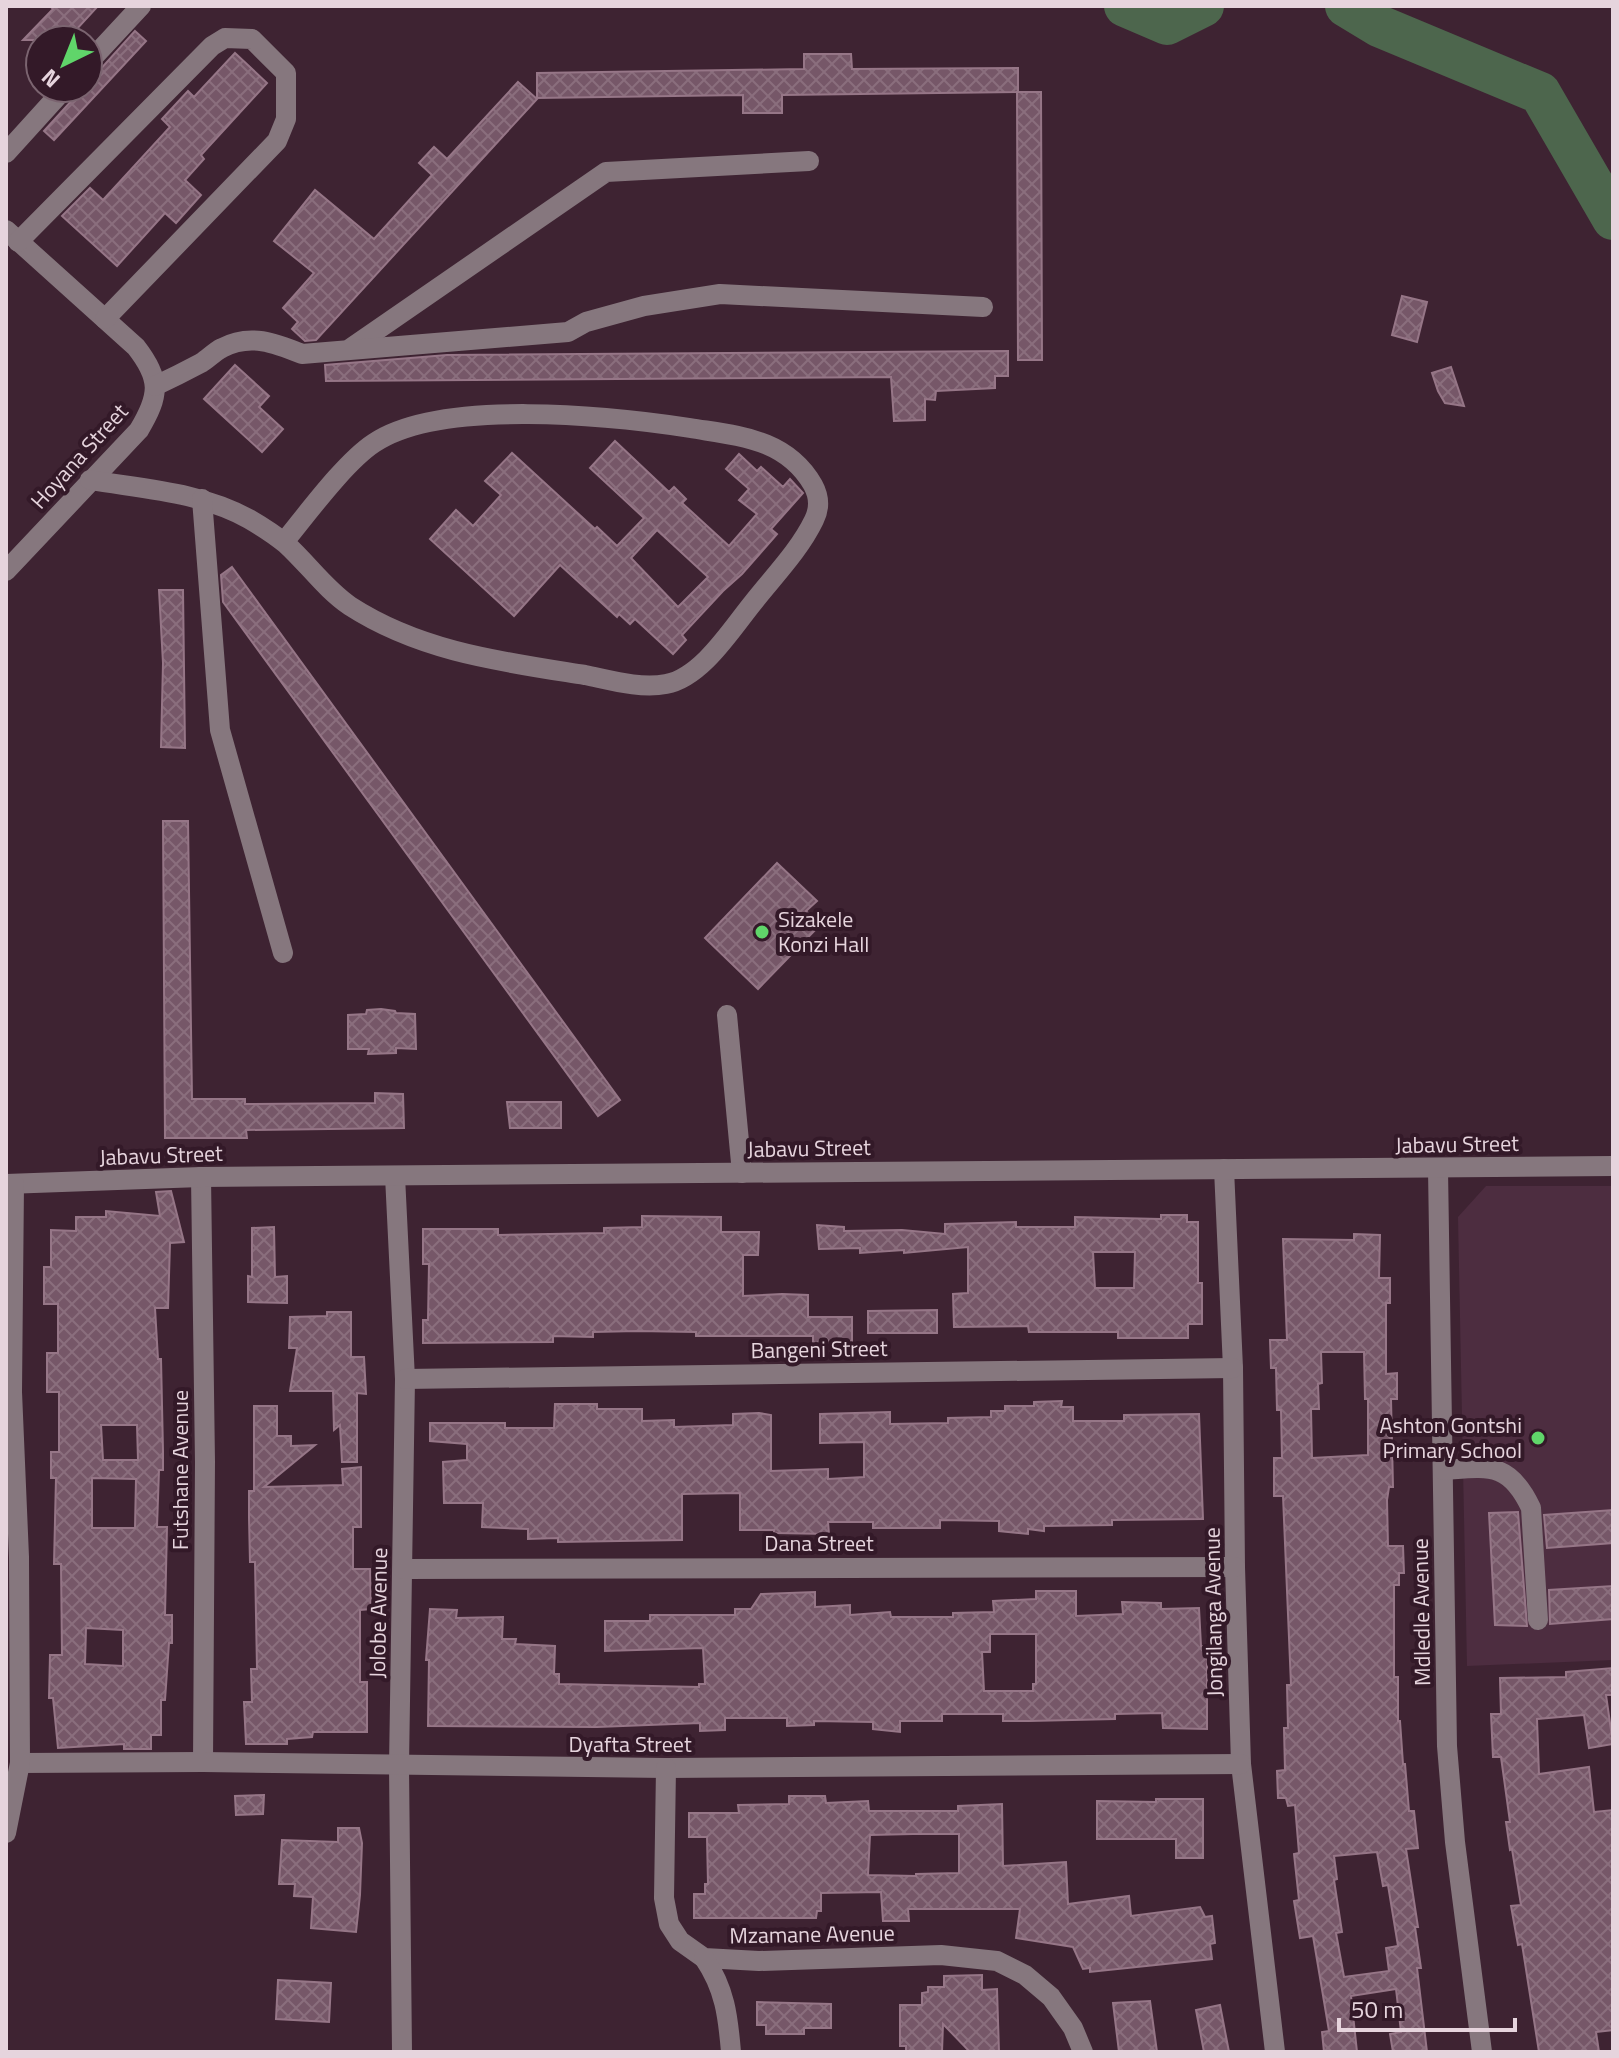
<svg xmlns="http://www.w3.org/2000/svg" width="1619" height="2058" font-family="'Titillium Web',sans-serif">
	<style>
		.built { fill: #4d2d40 }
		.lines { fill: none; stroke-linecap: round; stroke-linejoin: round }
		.river { stroke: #4d664d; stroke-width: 42 }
		.building { fill: url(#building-cross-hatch); stroke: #967687; stroke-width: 2; fill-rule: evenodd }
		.minor { stroke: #86777e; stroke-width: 20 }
		.poi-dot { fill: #60d56a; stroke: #331928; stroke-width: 3 }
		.labels { text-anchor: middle; stroke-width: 8; stroke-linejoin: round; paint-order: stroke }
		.street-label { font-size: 22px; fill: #e6d4dd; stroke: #331928 }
		.poi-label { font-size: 22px; fill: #e6d4dd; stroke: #331928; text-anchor: start }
	</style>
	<defs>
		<pattern id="building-cross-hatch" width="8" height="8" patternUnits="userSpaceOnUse" patternTransform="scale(2)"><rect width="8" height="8" fill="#765768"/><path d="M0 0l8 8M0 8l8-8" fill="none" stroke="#8a6e7d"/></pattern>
	</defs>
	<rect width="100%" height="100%" fill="#3e2332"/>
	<polygon class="built" points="1486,1186 1613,1186 1613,1660 1467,1666 1458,1217"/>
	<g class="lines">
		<g class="river">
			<polyline points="1125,6 1167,24 1203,6"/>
			<polyline points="1346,6 1379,26 1540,93 1613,219"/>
		</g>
	</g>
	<g class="building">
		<polygon points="50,6 98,6 76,30 72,27 59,40 23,40 53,9"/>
		<polygon points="135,31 146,41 54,140 44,131 75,97 78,88 88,88 88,76 98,72"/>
		<polygon points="235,53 267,83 201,155 204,159 185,180 201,195 176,223 165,213 117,266 62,216 90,188 103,200 170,127 162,119 188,91 194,97"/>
		<polygon points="804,54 851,54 852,69 1018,68 1018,92 782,95 782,113 743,113 743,95 537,98 537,73 804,69"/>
		<polygon points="518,82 537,99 316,340 305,341 292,329 298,322 283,308 314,273 274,241 315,190 374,239 432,175 419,163 434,147 447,159"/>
		<polygon points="1017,92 1041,92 1042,360 1018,360"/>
		<polygon points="1402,296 1427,302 1417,342 1392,335"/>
		<polygon points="1008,351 1008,376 995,376 995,388 936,391 935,400 925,399 925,420 894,421 891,377 326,381 325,365 447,355"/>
		<polygon points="235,365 269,396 259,407 283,429 262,452 204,399"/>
		<polygon points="1451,367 1464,406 1445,403 1438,391 1432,373"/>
		<path d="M615 441 669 492 674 487 686 499 682 503 729 546 757 514 739 500 749 489 726 469 739 454 757 471 761 467 783 487 790 479 803 493 771 529 777 534 742 574 723 591 682 635 686 640 673 654 635 619 630 624 619 614 617 617 560 565 514 616 430 539 456 510 473 526 501 495 485 481 512 453 595 529 597 527 617 546 644 518 590 468ZM657 530 708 577 678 607 631 558Z"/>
		<polygon points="232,567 620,1100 598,1116 223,602 221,575"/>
		<polygon points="159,590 183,590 185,748 161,747 163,663"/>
		<polygon points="163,821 188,821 192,1099 245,1099 245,1104 375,1103 375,1093 403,1094 404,1128 246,1130 247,1138 165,1138"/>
		<polygon points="777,863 817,901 806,911 820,925 758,989 705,938"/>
		<polygon points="381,1009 395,1011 396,1013 415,1014 416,1049 396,1048 396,1053 368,1054 369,1049 348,1049 348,1015 366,1014 367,1010"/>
		<polygon points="507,1102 561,1102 561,1128 510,1128"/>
		<path d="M171 1191 184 1242 170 1243 168 1308H155L158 1359H161L163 1451V1470H159L157 1527H167L165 1615H172V1643H169L165 1700H161V1735H151V1749H124V1744L58 1748 53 1698H49L50 1655H62L61 1564H54L56 1478H51V1452H59V1392H47V1353H58V1304H44V1267H51V1230L76 1231V1217H106V1211L160 1216 156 1192ZM101 1425H137L138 1460H103ZM92 1478 136 1479 135 1528H92ZM86 1628 123 1630V1666L85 1664Z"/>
		<path d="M1161 1215H1187V1222H1198V1283H1202V1324H1188V1338H1118V1332H1029L1028 1326 954 1327 953 1294 968 1293V1247L904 1253V1250L860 1253V1248L819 1249 817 1225 844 1227V1231L902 1230 945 1234V1224L1016 1222V1227H1075V1217L1161 1219ZM1093 1252H1135L1134 1288H1095Z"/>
		<polygon points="642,1216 721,1217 721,1232 759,1232 758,1255 743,1255 743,1296 782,1294 808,1295 808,1317 852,1317 852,1345 813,1346 813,1336 696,1336 696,1332 637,1331 593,1332 593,1337 553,1336 553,1342 423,1343 423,1320 428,1320 429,1264 423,1264 423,1229 498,1229 498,1235 604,1233 604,1228 642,1227"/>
		<polygon points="274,1227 275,1277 287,1276 287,1303 248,1302 248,1276 252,1277 252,1228"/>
		<path d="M1354 1234 1380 1235 1379 1278H1390V1303H1386V1374L1397 1373V1399H1391L1393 1487H1389L1387 1500 1388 1546H1403L1404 1573H1399V1585H1394V1677H1398V1721H1400L1403 1764H1405L1409 1811H1414L1418 1848 1406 1849 1418 1927H1415L1421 1968H1417L1427 2052H1393L1390 2034 1401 2032 1396 1989 1351 1996 1357 2052H1324L1322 2032 1329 2031 1313 1936 1300 1938 1294 1901 1299 1900 1294 1854 1299 1853 1295 1805 1288 1806 1286 1798H1278L1277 1771 1285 1770 1284 1728H1288L1287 1685H1291L1283 1496H1274V1458H1282L1281 1410H1277L1276 1368H1271L1270 1340H1287L1283 1239 1354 1240ZM1321 1352H1364L1365 1399H1368V1455L1312 1458 1311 1409H1319L1318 1384 1322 1383ZM1377 1852 1383 1886 1388 1885 1398 1946 1386 1948 1389 1971 1344 1977 1336 1933 1342 1932 1334 1880 1337 1879 1334 1856Z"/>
		<polygon points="937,1310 937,1333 868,1333 868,1311"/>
		<polygon points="327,1312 351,1312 351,1357 364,1357 366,1394 357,1393 357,1462 342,1462 340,1425 334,1430 333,1391 290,1391 297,1348 289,1348 290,1317 327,1316"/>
		<polygon points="1062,1401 1061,1407 1073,1407 1073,1421 1124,1421 1124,1415 1199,1414 1203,1519 1112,1520 1112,1525 1044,1526 1044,1531 1028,1529 1028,1534 999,1531 999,1521 940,1520 940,1528 873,1528 873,1522 828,1522 829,1534 774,1533 774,1530 740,1530 740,1493 682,1494 682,1540 558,1542 558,1538 528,1539 528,1529 482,1527 483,1503 444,1503 443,1462 467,1460 467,1444 430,1441 430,1423 505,1423 505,1428 554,1428 555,1404 597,1404 597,1409 642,1409 642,1421 674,1420 674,1427 733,1425 733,1414 759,1413 771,1415 771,1471 828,1469 828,1479 864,1477 864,1442 820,1443 820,1414 890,1412 890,1424 948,1423 948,1418 991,1417 991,1411 1005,1411 1005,1406 1034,1406 1034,1402"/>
		<polygon points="254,1406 277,1406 277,1436 291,1436 291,1446 315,1445 264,1487 343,1485 342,1469 361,1467 361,1527 353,1527 353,1569 370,1569 371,1609 360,1610 360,1682 367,1682 367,1732 313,1732 312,1737 287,1739 287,1744 246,1744 244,1702 252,1702 251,1669 257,1669 255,1562 250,1562 249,1518 249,1491 254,1491"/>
		<polygon points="1613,1510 1613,1543 1547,1548 1544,1515"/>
		<polygon points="1518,1512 1527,1626 1495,1625 1489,1513"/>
		<polygon points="1613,1586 1613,1619 1550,1624 1549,1590"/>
		<path d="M1036 1591H1076V1616L1123 1614 1122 1602 1161 1603V1609L1199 1608 1201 1646H1207V1729L1163 1728 1162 1713 1115 1714V1719L1029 1721H1003V1714H942V1721H900V1732L873 1729V1722L814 1721V1725L787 1726V1718H725V1730L700 1731V1723L597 1727 428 1726 429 1660H426L430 1609 457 1610 456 1618 503 1617 502 1639H516L515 1644 555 1646 554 1674H559V1684L699 1687V1684H705L703 1648 605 1651V1621H650V1615H735V1609H751L761 1594 815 1592V1607L850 1605V1615L890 1612 891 1617H953V1613L994 1612 993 1601 1036 1599ZM990 1634H1036V1684H1033V1691H984L982 1652H990Z"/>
		<polygon points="1613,1668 1613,1695 1606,1695 1613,1744 1589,1748 1584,1715 1537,1719 1539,1774 1589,1767 1594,1812 1613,1810 1613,2030 1596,2032 1599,2052 1539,2052 1522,1944 1518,1945 1511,1906 1521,1905 1512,1849 1510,1850 1506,1822 1510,1822 1501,1757 1493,1757 1491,1714 1501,1714 1500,1678 1566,1677 1566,1672"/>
		<polygon points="264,1795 263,1814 236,1815 235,1796"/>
		<path d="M789 1796H825L826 1803 868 1801 869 1811H958V1806L1002 1804 1003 1866 1066 1862 1068 1904 1129 1896 1131 1916 1200 1907 1205 1917 1212 1916 1215 1943 1210 1944 1212 1959 1090 1972V1968L1083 1969 1073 1947 1016 1938 1020 1909H908L909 1921H883L881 1892 821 1893V1911H817L816 1918H694V1894H705V1884H708L707 1837H689V1813H739L738 1805 789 1804ZM913 1834H959V1873L916 1874V1876L868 1875 870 1835Z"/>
		<polygon points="1156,1799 1203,1799 1203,1858 1176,1858 1176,1839 1097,1839 1097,1801 1156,1802"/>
		<polygon points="338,1828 359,1828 362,1843 360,1895 356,1932 311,1928 313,1897 294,1896 295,1884 279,1884 282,1840 338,1842"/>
		<polygon points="982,1975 982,1990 997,1989 999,2052 970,2052 943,2024 942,2052 906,2051 906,2046 900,2046 900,2005 922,2005 922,1993 928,1992 928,1987 944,1987 944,1976"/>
		<polygon points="278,1980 331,1983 329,2022 276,2019"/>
		<polygon points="1150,2001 1157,2052 1119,2052 1113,2003"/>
		<polygon points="757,2002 831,2004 831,2028 804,2028 804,2034 766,2034 766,2025 757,2025"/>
		<polygon points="1220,2005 1229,2052 1204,2052 1196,2010"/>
	</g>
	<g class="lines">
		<g class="minor">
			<polyline points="88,63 141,6"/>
			<polyline points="6,153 65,88"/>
			<path d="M6 230 136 347C161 379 160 395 139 430L6 571"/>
			<polyline points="18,242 212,46 225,38 252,39 286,73 286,119 277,141 105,319"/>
			<polyline points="351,348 606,172 809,161"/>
			<path d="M155 386C170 379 186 371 201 363 208 359 214 352 222 348 250 333 275 343 302 354L568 332 586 322 644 306 720 294 983 307"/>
			<path d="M90 480C143 489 201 492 249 519 261 526 275 535 286 544 308 564 326 590 350 606 421 652 503 662 585 675 610 680 640 689 666 684 701 678 731 630 752 604 773 577 799 551 814 520 820 508 819 496 813 485 786 438 738 436 690 428 612 416 441 398 374 443 345 462 307 514 284 542"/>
			<polyline points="202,499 220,730 283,953"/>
			<polyline points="727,1015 742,1173"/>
			<polyline points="1224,1169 1233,1368 1235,1567 1241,1764 1275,2052"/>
			<polyline points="1438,1169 1447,1746 1455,1842 1482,2052"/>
			<polyline points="395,1176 405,1379 399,1766 402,2052"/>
			<polyline points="201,1177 205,1462 203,1762"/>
			<polyline points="6,1184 201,1177 1613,1166"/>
			<polyline points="405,1379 1233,1368"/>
			<path d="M1443 1470C1488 1467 1509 1461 1531 1508L1538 1620"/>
			<polyline points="403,1569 1235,1567"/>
			<polyline points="20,1763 203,1762 666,1768 1241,1764"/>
			<polyline points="666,1768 664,1898 669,1924 680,1941 704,1958 759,1961 941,1955 997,1961 1025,1975 1051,1997 1073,2028 1083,2052"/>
			<polyline points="6,1833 20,1763 19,1557 12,1392 14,1184"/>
			<path d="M704 1958C725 1989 728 2016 731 2052"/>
		</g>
	</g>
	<g class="poi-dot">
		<circle cx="762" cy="932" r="8"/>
		<circle cx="1538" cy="1438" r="8"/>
	</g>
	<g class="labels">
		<g class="street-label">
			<text transform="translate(79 456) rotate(-48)" y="8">Hoyana Street</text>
			<text transform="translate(1457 1144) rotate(-1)" y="8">Jabavu Street</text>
			<text transform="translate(809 1148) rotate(-1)" y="8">Jabavu Street</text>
			<text transform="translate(161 1155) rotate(-2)" y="8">Jabavu Street</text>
			<text transform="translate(819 1349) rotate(-1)" y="8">Bangeni Street</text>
			<text transform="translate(180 1470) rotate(-90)" y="8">Futshane Avenue</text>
			<text x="819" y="1551">Dana Street</text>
			<text transform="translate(1213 1612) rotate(-91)" y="8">Jongilanga Avenue</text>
			<text transform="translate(1421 1612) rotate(-91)" y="8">Mdledle Avenue</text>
			<text transform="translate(378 1613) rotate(-89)" y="8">Jolobe Avenue</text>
			<text x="630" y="1752">Dyafta Street</text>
			<text transform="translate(812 1934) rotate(-1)" y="8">Mzamane Avenue</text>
		</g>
		<g class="poi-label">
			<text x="778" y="927">Sizakele<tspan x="778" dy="25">Konzi Hall</tspan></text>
			<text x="1522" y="1433" text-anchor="end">Ashton Gontshi<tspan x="1522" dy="25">Primary School</tspan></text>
		</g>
	</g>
	<rect width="1619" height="2058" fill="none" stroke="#e6d4dd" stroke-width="16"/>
	<g transform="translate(64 64) rotate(223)"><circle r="38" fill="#331928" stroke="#7b6470" stroke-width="2"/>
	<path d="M0-6L14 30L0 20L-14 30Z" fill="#60d56a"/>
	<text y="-12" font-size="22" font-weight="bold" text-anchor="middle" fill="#e6d4dd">N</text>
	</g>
	<path d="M1339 2018v12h176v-12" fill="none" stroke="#e6d4dd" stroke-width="4"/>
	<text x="1351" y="2018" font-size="24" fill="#e6d4dd" stroke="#331928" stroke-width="6" paint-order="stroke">50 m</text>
</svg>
